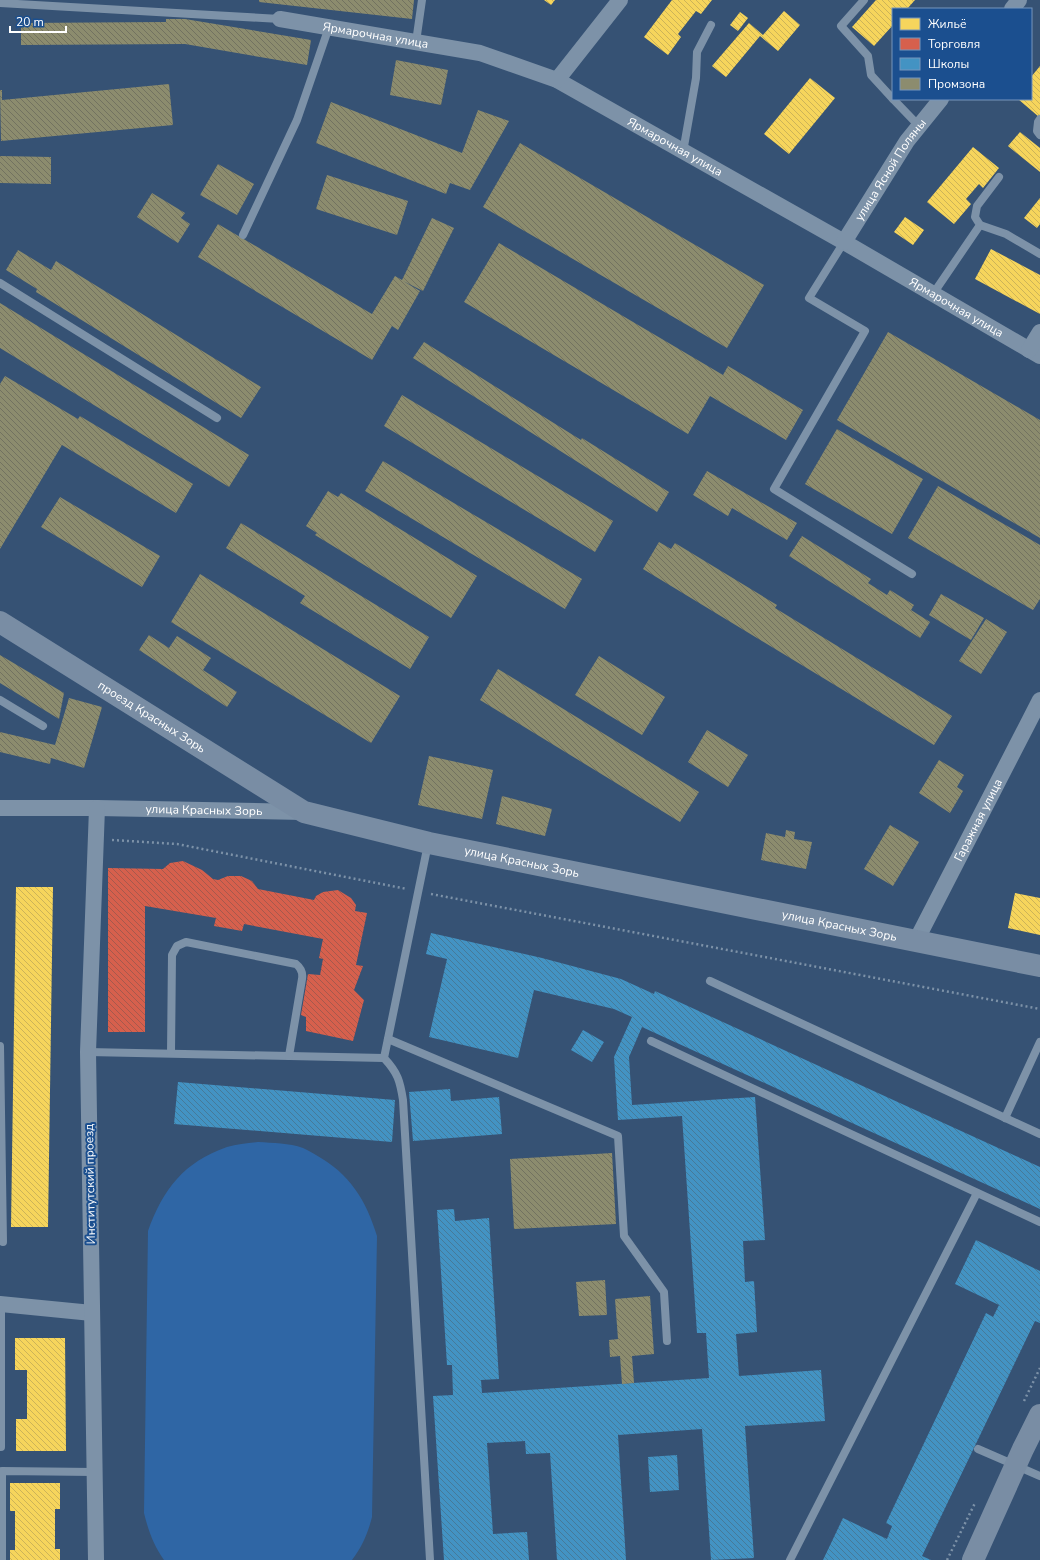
<svg xmlns="http://www.w3.org/2000/svg" width="1040" height="1560" font-family="'Nunito Sans',sans-serif">
	<style>
		.garden { fill: #2f66a5 }
		.homes { fill: url(#homes-back-hatch) }
		.shops { fill: url(#shops-back-hatch) }
		.schools { fill: url(#schools-back-hatch) }
		.industry { fill: url(#industry-back-hatch) }
		.lines { fill: none; stroke-linecap: round; stroke-linejoin: round }
		.path { stroke: #7d92a8; stroke-width: 2.5; stroke-dasharray: 2 3; stroke-linecap: butt }
		.lane { stroke: #7d92a8; stroke-width: 8 }
		.street { stroke: #7d92a8; stroke-width: 16 }
		.secondary { stroke: #798da4; stroke-width: 22 }
		.labels { text-anchor: middle; stroke-width: 4; stroke-linejoin: round; paint-order: stroke }
		.street-label { font-size: 12px; fill: #fff; stroke: #1b4f8f }
	</style>
	<defs>
		<pattern id="homes-back-hatch" width="6" height="6" patternUnits="userSpaceOnUse"><rect width="6" height="6" fill="#f6d55c"/><path d="M-1 5l2 2M0 0l6 6M5-1l2 2" fill="none" stroke="#ccb358"/></pattern>
		<pattern id="shops-back-hatch" width="6" height="6" patternUnits="userSpaceOnUse"><rect width="6" height="6" fill="#d6604d"/><path d="M-1 5l2 2M0 0l6 6M5-1l2 2" fill="none" stroke="#a6594d"/></pattern>
		<pattern id="schools-back-hatch" width="6" height="6" patternUnits="userSpaceOnUse"><rect width="6" height="6" fill="#4393c3"/><path d="M-1 5l2 2M0 0l6 6M5-1l2 2" fill="none" stroke="#467a99"/></pattern>
		<pattern id="industry-back-hatch" width="6" height="6" patternUnits="userSpaceOnUse"><rect width="6" height="6" fill="#8c8c6e"/><path d="M-1 5l2 2M0 0l6 6M5-1l2 2" fill="none" stroke="#727260"/></pattern>
	</defs>
	<rect width="100%" height="100%" fill="#365274"/>
	<path class="garden" d="M258 1142C273 1143 289 1143 303 1148 308 1150 312 1153 316 1155 350 1174 366 1200 377 1236L372 1517C368 1533 362 1547 352 1560H164C154 1546 148 1530 144 1513L148 1231C163 1189 184 1162 227 1147 237 1144 248 1143 258 1142Z"/>
	<g class="homes">
		<polygon points="544,0 555,0 551,5"/>
		<polygon points="672,0 712,0 701,14 696,11 678,34 681,37 668,55 644,37"/>
		<polygon points="876,0 915,0 907,9 893,9 893,25 874,46 852,27"/>
		<polygon points="784,11 800,25 778,51 760,36 726,77 712,66 749,23 763,35"/>
		<polygon points="740,12 748,18 738,31 730,25"/>
		<polygon points="1040,66 1040,115 1039,117 1018,99 1031,99 1031,77"/>
		<polygon points="810,78 835,98 789,154 764,134"/>
		<polygon points="1020,132 1040,148 1040,172 1008,146"/>
		<polygon points="973,147 999,168 983,188 979,184 966,199 971,204 954,224 927,202"/>
		<polygon points="1040,198 1040,224 1037,228 1024,218"/>
		<polygon points="905,217 924,230 913,245 894,232"/>
		<polygon points="991,249 1040,275 1040,314 975,279"/>
		<polygon points="16,887 53,887 48,1227 11,1227"/>
		<polygon points="1015,893 1040,898 1040,935 1008,928"/>
		<polygon points="15,1338 65,1338 66,1451 16,1451 16,1419 27,1419 27,1370 15,1370"/>
		<polygon points="10,1483 60,1483 60,1509 55,1509 55,1549 60,1549 60,1560 10,1560 10,1550 15,1550 15,1511 10,1511"/>
	</g>
	<polygon class="shops" points="183,861 202,870 213,879 218,880 228,876 241,876 252,881 258,889 314,900 316,896 323,892 338,890 351,898 356,905 355,911 367,913 356,965 363,966 354,990 364,1000 353,1041 306,1031 306,1017 301,1015 308,974 320,975 323,959 319,958 323,939 244,924 242,931 214,926 216,918 145,906 145,1032 108,1032 108,868 163,869 170,863"/>
	<g class="schools">
		<polygon points="431,933 542,958 621,979 654,994 655,991 1040,1167 1040,1209 642,1027 629,1057 632,1105 755,1097 765,1240 743,1241 745,1282 754,1281 757,1332 736,1334 739,1376 821,1370 825,1421 745,1426 754,1558 711,1560 702,1429 618,1435 626,1560 557,1560 550,1453 526,1454 525,1441 487,1443 493,1534 527,1532 529,1560 444,1560 433,1396 453,1395 452,1365 447,1365 437,1210 454,1209 455,1221 489,1218 499,1379 481,1380 482,1393 709,1378 706,1333 697,1333 682,1116 618,1120 614,1057 632,1017 614,1009 534,990 518,1058 429,1037 447,959 426,954"/>
		<polygon points="583,1030 604,1042 592,1062 571,1050"/>
		<polygon points="178,1082 395,1100 392,1142 174,1124"/>
		<polygon points="450,1089 451,1101 499,1097 502,1134 413,1141 409,1092"/>
		<polygon points="976,1240 1040,1271 1040,1323 1035,1321 922,1556 931,1560 823,1560 843,1518 887,1539 892,1526 886,1523 986,1313 993,1317 999,1305 955,1284"/>
		<polygon points="677,1455 679,1490 650,1492 648,1457"/>
	</g>
	<g class="industry">
		<polygon points="259,0 414,0 412,19 259,2"/>
		<polygon points="166,19 185,19 311,40 307,65 185,44 21,45 21,23 166,22"/>
		<polygon points="396,60 448,70 441,105 390,95"/>
		<polygon points="169,84 173,125 1,141 0,90 2,90 2,100"/>
		<polygon points="331,102 462,153 478,110 509,121 470,190 450,183 446,194 316,143"/>
		<polygon points="520,143 764,285 727,348 483,207"/>
		<polygon points="0,156 51,157 51,184 0,183"/>
		<polygon points="218,164 254,184 237,215 200,195"/>
		<polygon points="327,175 408,201 397,235 316,209"/>
		<polygon points="152,193 185,213 181,218 190,224 178,243 137,217"/>
		<polygon points="432,218 454,228 423,291 403,281 420,291 398,330 392,326 372,360 198,257 218,224 372,314 395,276 402,280"/>
		<polygon points="499,243 723,375 728,366 803,410 786,440 710,396 688,434 464,302"/>
		<polygon points="18,250 51,270 56,261 261,387 241,418 36,292 37,289 6,270"/>
		<polygon points="0,303 249,455 229,487 0,348"/>
		<polygon points="888,332 1040,420 1040,538 837,420"/>
		<polygon points="424,342 581,440 582,438 669,492 657,512 413,358"/>
		<polygon points="5,376 78,419 80,416 193,484 176,513 62,445 0,549 0,384"/>
		<polygon points="402,395 613,521 595,552 384,426"/>
		<polygon points="837,429 923,479 892,534 805,484"/>
		<polygon points="383,461 582,579 565,609 365,491"/>
		<polygon points="707,471 797,523 787,540 732,508 728,516 693,495"/>
		<polygon points="938,486 1040,545 1040,599 1033,610 908,538"/>
		<polygon points="328,491 338,497 341,493 477,576 451,618 315,535 317,533 306,526"/>
		<polygon points="60,497 160,556 142,587 41,527"/>
		<polygon points="241,523 429,637 410,669 300,603 305,596 226,548"/>
		<polygon points="802,536 871,579 868,583 887,595 890,590 914,605 911,610 930,622 920,638 789,556"/>
		<polygon points="659,542 671,549 675,543 777,605 775,608 952,716 934,745 643,569"/>
		<polygon points="200,574 400,696 371,743 171,622"/>
		<polygon points="941,594 984,618 971,640 929,615"/>
		<polygon points="986,619 1007,632 981,674 959,661"/>
		<polygon points="149,635 169,648 177,636 211,658 203,670 237,692 227,707 139,650"/>
		<polygon points="0,655 64,693 59,719 0,683"/>
		<polygon points="599,656 665,697 642,735 575,695"/>
		<polygon points="498,669 699,792 680,822 480,700"/>
		<polygon points="69,698 102,707 84,768 51,758 50,764 0,752 0,732 55,745"/>
		<polygon points="707,730 748,755 728,787 688,762"/>
		<polygon points="429,756 493,770 482,819 418,805"/>
		<polygon points="939,760 964,775 957,787 963,791 950,813 919,793"/>
		<polygon points="502,796 552,809 545,836 496,824"/>
		<polygon points="890,825 919,842 893,886 864,869"/>
		<polygon points="786,830 795,832 794,839 812,842 806,869 761,860 766,833 785,837"/>
		<polygon points="612,1153 616,1224 514,1229 510,1159"/>
		<polygon points="605,1280 607,1315 579,1316 576,1282"/>
		<polygon points="650,1296 654,1354 632,1356 634,1383 622,1384 620,1356 610,1357 609,1340 618,1339 615,1299"/>
	</g>
	<g class="lines">
		<g class="path">
			<polyline points="112,840 177,844 407,889"/>
			<polyline points="431,894 1040,1009"/>
			<polyline points="1024,1401 1040,1368"/>
			<polyline points="947,1560 975,1503"/>
		</g>
		<g class="lane">
			<polyline points="864,0 841,26 868,56 871,75 893,99"/>
			<polyline points="0,3 280,19"/>
			<polyline points="416,42 422,0"/>
			<polyline points="893,99 919,126"/>
			<polyline points="1040,119 1038,122 1037,131 1040,135"/>
			<polyline points="683,152 696,78 697,52 711,25"/>
			<polyline points="980,225 1006,234 1040,254"/>
			<polyline points="243,235 297,120 329,27"/>
			<polyline points="844,242 809,298 865,331 774,489 912,574"/>
			<polyline points="0,283 217,418"/>
			<polyline points="933,294 980,225 975,217 977,206 999,177"/>
			<polyline points="0,700 43,726"/>
			<path d="M428 844 384 1058C398 1073 400 1081 403 1100L430 1560"/>
			<polyline points="710,981 1040,1134"/>
			<polyline points="388,1039 618,1136 624,1236 664,1292 667,1341"/>
			<polyline points="651,1041 1040,1222"/>
			<polyline points="0,1046 3,1242"/>
			<polyline points="88,1052 384,1058"/>
			<path d="M171 1053 172 955 177 946 186 942 296 964C301 968 303 973 302 979L289 1056"/>
			<polyline points="1005,1118 1040,1042"/>
			<polyline points="1,1305 1,1447"/>
			<polyline points="978,1449 1040,1476"/>
			<polyline points="2,1560 2,1471 94,1472"/>
			<polyline points="790,1560 977,1193"/>
		</g>
		<g class="street">
			<polyline points="1012,9 1019,0"/>
			<path id="s1" d="M280 19 480 53 557 80 844 242 1040 356"/>
			<polyline points="557,80 620,0"/>
			<path id="s2" d="M844 242 907 141 941 99"/>
			<polyline points="1029,350 1040,332"/>
			<path id="s3" d="M0 808H97L304 812"/>
			<path id="s4" d="M916 941 1040 700"/>
			<polyline points="0,1304 92,1313"/>
			<polyline points="96,1560 88,1052 97,808"/>
		</g>
		<g class="secondary">
			<path id="s5" d="M0 622 304 812 429 843 1040 966"/>
			<polyline points="973,1560 1023,1449 1040,1415"/>
		</g>
	</g>
	<g class="labels">
		<g class="street-label">
			<text dy="4" stroke="none"><textPath href="#s1" startOffset="97">Ярмарочная улица</textPath></text>
			<text dy="4" stroke="none"><textPath href="#s1" startOffset="420">Ярмарочная улица</textPath></text>
			<text dy="4" stroke="none"><textPath href="#s2" startOffset="86">улица Ясной Поляны</textPath></text>
			<text dy="4" stroke="none"><textPath href="#s1" startOffset="744">Ярмарочная улица</textPath></text>
			<text dy="4" stroke="none"><textPath href="#s5" startOffset="179">проезд Красных Зорь</textPath></text>
			<text dy="4" stroke="none"><textPath href="#s3" startOffset="204">улица Красных Зорь</textPath></text>
			<text dy="4" stroke="none"><textPath href="#s4" startOffset="136">Гаражная улица</textPath></text>
			<text dy="4" stroke="none"><textPath href="#s5" startOffset="582">улица Красных Зорь</textPath></text>
			<text dy="4" stroke="none"><textPath href="#s5" startOffset="906">улица Красных Зорь</textPath></text>
			<text transform="translate(90 1184) rotate(-91)" y="4">Институтский проезд</text>
		</g>
	</g>
	<rect x="892" y="8" width="140" height="92" fill="#1b4f8f" stroke="#7695bc"/>
	<rect x="900" y="18" width="20" height="12" fill="#f6d55c" stroke="#7695bc"/>
	<text x="928" y="28" font-size="12" fill="#ffffff">Жильё</text>
	<rect x="900" y="38" width="20" height="12" fill="#d6604d" stroke="#7695bc"/>
	<text x="928" y="48" font-size="12" fill="#ffffff">Торговля</text>
	<rect x="900" y="58" width="20" height="12" fill="#4393c3" stroke="#7695bc"/>
	<text x="928" y="68" font-size="12" fill="#ffffff">Школы</text>
	<rect x="900" y="78" width="20" height="12" fill="#8c8c6e" stroke="#7695bc"/>
	<text x="928" y="88" font-size="12" fill="#ffffff">Промзона</text>
	<path d="M10 26v6h56v-6" fill="none" stroke="#ffffff" stroke-width="2"/>
	<text x="16" y="26" font-size="12" fill="#ffffff" stroke="#1b4f8f" stroke-width="3" paint-order="stroke">20 m</text>
</svg>
